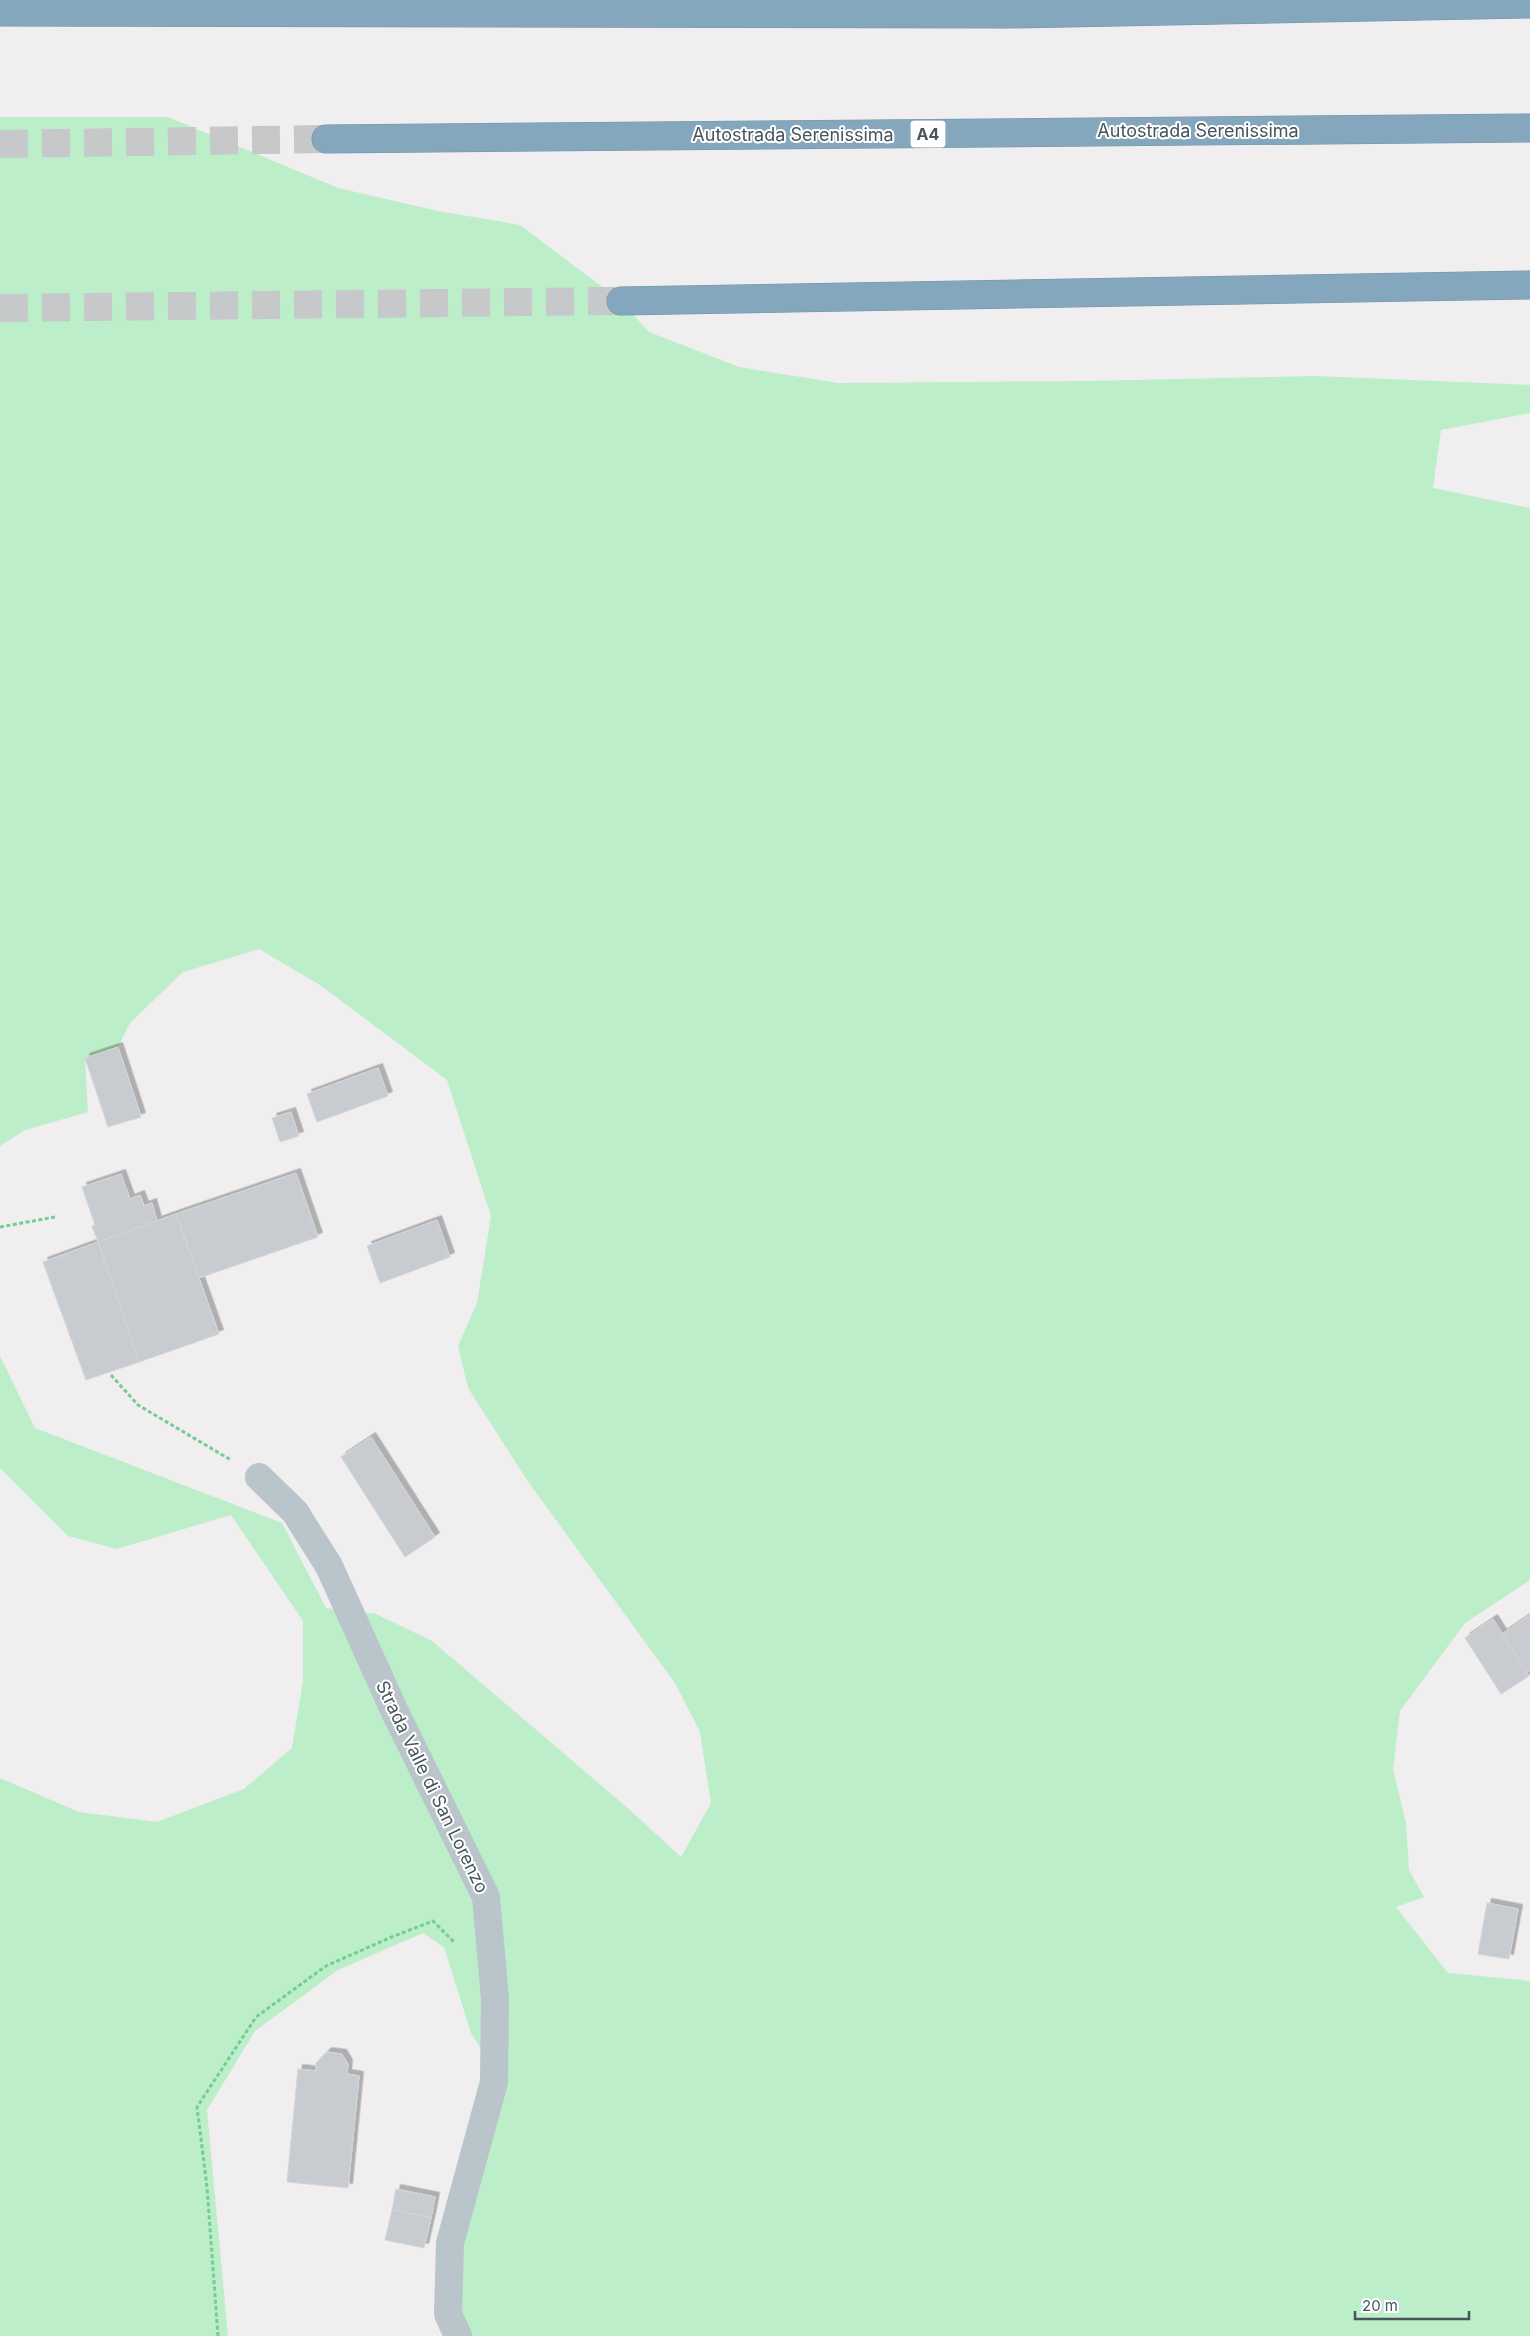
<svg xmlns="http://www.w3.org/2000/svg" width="1530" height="2336" font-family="Inter,sans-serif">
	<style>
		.green { fill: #bceec9 }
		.building { fill: #c8ccd1; stroke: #d2d5d9; filter: url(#shadow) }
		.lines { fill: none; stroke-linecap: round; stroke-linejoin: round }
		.highway-tunnel { stroke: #c6c8c9; stroke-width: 28; stroke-dasharray: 28 14; stroke-linecap: butt }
		.highway-casing { stroke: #7192a9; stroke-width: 29 }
		.path { stroke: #74cc96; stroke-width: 3; stroke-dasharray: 4 2.5; stroke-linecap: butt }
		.street { stroke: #b9c4cb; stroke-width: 28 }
		.highway { stroke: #85a7bd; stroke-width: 28 }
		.labels { text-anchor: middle; stroke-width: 4; stroke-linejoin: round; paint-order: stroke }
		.shield { fill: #fff; stroke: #7e878c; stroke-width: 1 }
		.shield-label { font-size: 16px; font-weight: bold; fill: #46545b }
		.street-label { font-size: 18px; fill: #46545b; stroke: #fff }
	</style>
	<defs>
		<filter id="shadow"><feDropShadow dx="4.5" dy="-4.5" stdDeviation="0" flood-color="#0004"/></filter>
	</defs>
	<rect width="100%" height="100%" fill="#f0eeee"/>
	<polygon class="green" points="0,117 168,117 338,188 438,211 520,225 621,301 649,332 739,367 838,383 1087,381 1315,376 1530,385 1530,413 1441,430 1433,488 1530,508 1530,1580 1465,1623 1400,1711 1393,1769 1406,1823 1409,1870 1424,1897 1396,1907 1448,1973 1530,1981 1530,2336 468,2336 457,2313 459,2244 502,2083 471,2033 444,1947 423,1933 338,1970 255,2031 207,2110 228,2336 0,2336 0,1778 79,1812 157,1822 244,1789 292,1748 303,1681 303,1621 231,1515 117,1549 68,1536 0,1468 0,1356 35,1428 282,1523 326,1608 376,1614 432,1641 630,1810 681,1857 711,1803 700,1732 675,1683 529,1483 468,1388 458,1346 477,1303 491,1216 447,1080 320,985 259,949 183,972 130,1023 118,1047 85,1058 88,1112 25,1130 0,1146"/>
	<g class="building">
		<polygon points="118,1047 141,1117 108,1127 85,1058"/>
		<polygon points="378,1068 388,1096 317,1122 307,1094"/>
		<polygon points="291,1112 299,1136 280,1142 272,1118"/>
		<polygon points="296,1173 318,1237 199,1278 176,1214"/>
		<polygon points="121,1174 130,1199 140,1195 144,1206 152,1203 157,1221 98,1242 92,1226 95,1225 82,1187"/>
		<polygon points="176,1214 219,1334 139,1362 98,1242"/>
		<polygon points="437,1220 450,1257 380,1283 367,1246"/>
		<polygon points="98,1242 139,1362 86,1380 43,1262"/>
		<polygon points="371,1437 435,1537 405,1557 341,1457"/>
		<polygon points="1530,1615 1530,1670 1526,1672 1502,1634"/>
		<polygon points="1493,1619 1529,1676 1501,1694 1465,1638"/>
		<polygon points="1487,1903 1518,1909 1509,1959 1478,1954"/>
		<polygon points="327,2052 342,2054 348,2064 347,2074 359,2076 348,2188 287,2182 298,2069 316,2071 316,2063"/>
		<polygon points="396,2189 435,2197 431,2218 392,2210"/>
		<polygon points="392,2210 431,2218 424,2248 385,2240"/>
	</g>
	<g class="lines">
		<g class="highway-tunnel">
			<polyline points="0,144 326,139"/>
			<polyline points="0,308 621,301"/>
		</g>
		<g class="highway-casing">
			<g id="highway">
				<polyline points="0,12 1010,14 1530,4"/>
				<polyline points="326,139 1530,128"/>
				<polyline points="621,301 1530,285"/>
			</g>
		</g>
		<g class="path">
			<polyline points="0,1227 55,1217"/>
			<polyline points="111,1375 138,1405 231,1460"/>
			<polyline points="218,2336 207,2187 197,2107 256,2017 326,1966 394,1936 433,1921 455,1943"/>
		</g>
		<polyline class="street" points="259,1477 295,1512 329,1566 394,1710 486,1897 495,1999 494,2082 450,2243 448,2314 458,2336"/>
		<use href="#highway" class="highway"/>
	</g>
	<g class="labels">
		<rect class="shield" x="910.5" y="120.5" width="35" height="27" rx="4"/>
		<g class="shield-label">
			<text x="928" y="140">A4</text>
		</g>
		<g class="street-label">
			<text x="1198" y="137">Autostrada Serenissima</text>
			<text x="793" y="141">Autostrada Serenissima</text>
			<text transform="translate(432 1787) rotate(64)" y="6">Strada Valle di San Lorenzo</text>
		</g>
	</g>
	<path d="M1355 2311v8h114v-8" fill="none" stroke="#46545b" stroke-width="2.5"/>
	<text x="1362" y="2311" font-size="15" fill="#46545b" stroke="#ffffff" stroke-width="4" paint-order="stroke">20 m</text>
</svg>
